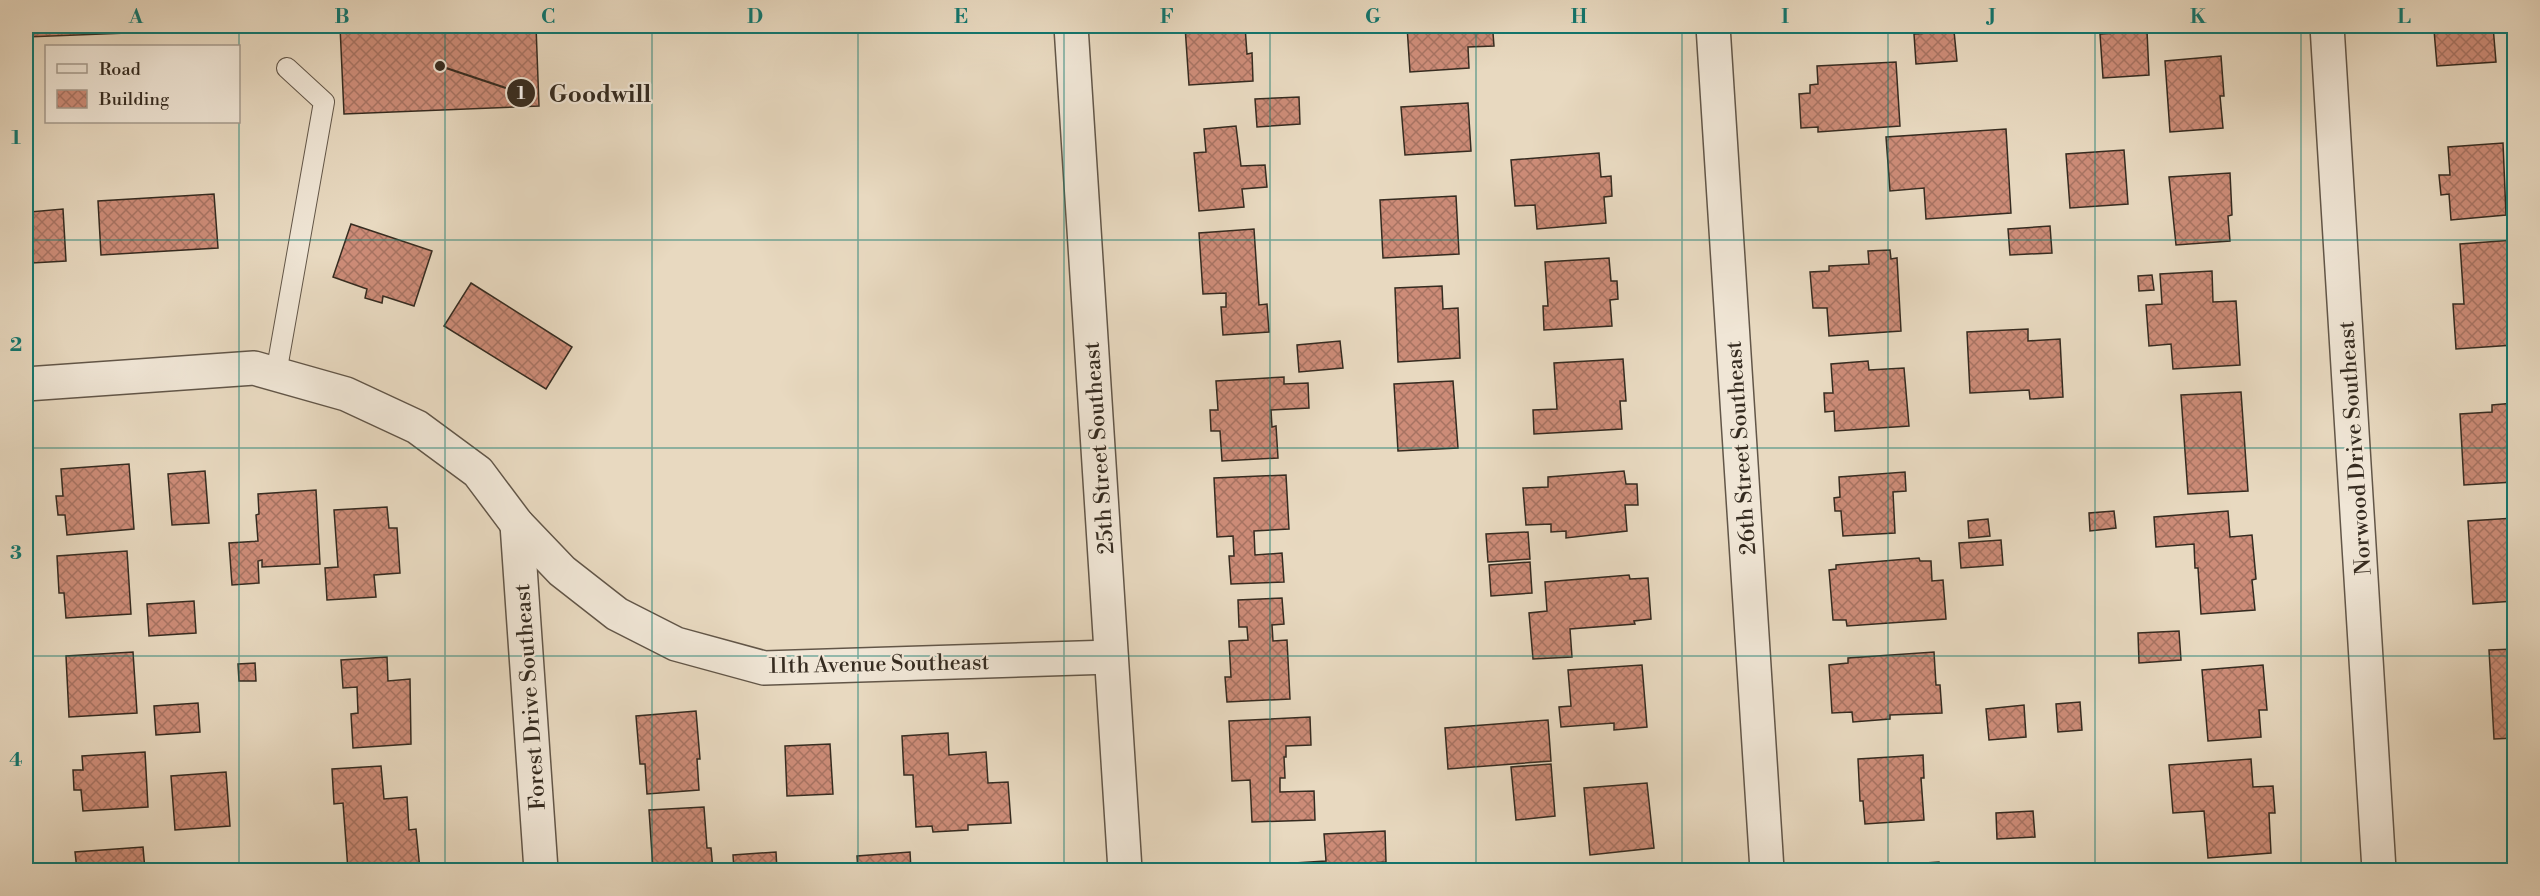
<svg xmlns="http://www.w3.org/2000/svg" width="2540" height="896" font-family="'Libre Bodoni',serif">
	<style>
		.building { fill: url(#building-cross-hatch); stroke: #352b20; stroke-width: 1.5 }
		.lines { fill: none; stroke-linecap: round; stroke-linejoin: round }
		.service-casing { stroke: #625648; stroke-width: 22 }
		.minor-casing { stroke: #625648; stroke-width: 36 }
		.service { stroke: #f0e6d6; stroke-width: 20 }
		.minor { stroke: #f0e6d6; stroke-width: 33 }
		.grid { fill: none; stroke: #0f766e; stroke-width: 1.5; stroke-opacity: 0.55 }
		.labels { text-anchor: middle; stroke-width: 4.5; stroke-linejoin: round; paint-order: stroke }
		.street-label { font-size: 22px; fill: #352b20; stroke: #f0e6d6 }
		.leader { fill: none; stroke: #352b20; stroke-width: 2 }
		.callout-dot { fill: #352b20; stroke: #f0e6d6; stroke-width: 2 }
		.mark-label { font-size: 18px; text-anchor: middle; font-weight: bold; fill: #fff }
		.callout-label { font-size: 24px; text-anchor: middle; font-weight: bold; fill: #352b20; stroke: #f0e6d6; stroke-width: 4.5; stroke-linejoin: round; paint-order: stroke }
		.neatline { fill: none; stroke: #0f766e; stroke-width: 2 }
		.grid-label { font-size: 20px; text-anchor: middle; font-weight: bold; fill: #0f766e }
	</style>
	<defs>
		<pattern id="building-cross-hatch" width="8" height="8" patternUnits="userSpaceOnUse" patternTransform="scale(1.5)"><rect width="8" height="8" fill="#cd8c78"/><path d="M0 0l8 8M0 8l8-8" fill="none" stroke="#a77362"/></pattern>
	</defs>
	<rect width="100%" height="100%" fill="#e8d9c0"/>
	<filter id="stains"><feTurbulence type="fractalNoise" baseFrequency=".00333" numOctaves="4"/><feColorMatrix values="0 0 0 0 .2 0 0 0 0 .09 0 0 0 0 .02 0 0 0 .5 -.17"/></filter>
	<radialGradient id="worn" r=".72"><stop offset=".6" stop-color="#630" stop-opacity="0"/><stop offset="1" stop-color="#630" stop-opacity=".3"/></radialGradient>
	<g class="building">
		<polygon points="26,26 311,26 26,37"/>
		<polygon points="340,26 536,26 539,106 344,114"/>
		<polygon points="1185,26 1245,26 1247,54 1252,53 1253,81 1189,85"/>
		<polygon points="1407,26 1510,26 1511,32 1493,33 1494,46 1468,47 1469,68 1410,72"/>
		<polygon points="2424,26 2493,26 2496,62 2437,66 2434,30 2425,30"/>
		<polygon points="1954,31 1957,61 1916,64 1914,34"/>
		<polygon points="2147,31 2149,75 2103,78 2100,34"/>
		<polygon points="2221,56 2224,96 2220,96 2223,128 2170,132 2165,61"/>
		<polygon points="1896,62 1900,126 1818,132 1818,127 1801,128 1799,94 1810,93 1810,85 1818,84 1817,66"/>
		<polygon points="1299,97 1300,124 1257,127 1255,99"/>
		<polygon points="1468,103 1471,151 1405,155 1401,107"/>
		<polygon points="1236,126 1241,166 1265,165 1267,187 1242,189 1244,207 1199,211 1194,153 1206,152 1204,129"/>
		<polygon points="2006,129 2011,213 1926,219 1924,188 1890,191 1886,137"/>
		<polygon points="2503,143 2506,215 2451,220 2449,194 2441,195 2439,175 2450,175 2448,147"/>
		<polygon points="2124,150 2128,204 2070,208 2066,154"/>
		<polygon points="1599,153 1601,177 1611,176 1612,196 1604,197 1606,223 1537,229 1535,205 1515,206 1511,160"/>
		<polygon points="2230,173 2232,215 2228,216 2230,241 2176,245 2169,177"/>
		<polygon points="214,194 218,248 101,255 98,201"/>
		<polygon points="1456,196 1459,254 1383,258 1380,200"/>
		<polygon points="26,197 30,197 30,212 63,209 66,261 32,263 32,260 26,260"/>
		<polygon points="351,224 432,251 414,306 383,296 382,303 365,298 367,289 333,277"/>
		<polygon points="2050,226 2052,253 2010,255 2008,229"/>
		<polygon points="1254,229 1259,305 1267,304 1269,332 1223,335 1221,307 1226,307 1226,293 1203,294 1199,233"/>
		<polygon points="2514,240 2514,345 2456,349 2453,304 2464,304 2460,244"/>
		<polygon points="1890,250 1891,259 1897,258 1901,331 1829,336 1827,308 1813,308 1810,272 1829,271 1829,266 1869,264 1868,251"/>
		<polygon points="1609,258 1611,281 1617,281 1618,299 1610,300 1612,326 1544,330 1543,306 1548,306 1545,262"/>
		<polygon points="2212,271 2213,302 2236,301 2240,365 2173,369 2171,344 2149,346 2146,305 2162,304 2160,274"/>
		<polygon points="2152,275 2154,290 2139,291 2138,276"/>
		<polygon points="471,283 572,347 546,389 444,326"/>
		<polygon points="1442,286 1443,309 1458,308 1460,358 1398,362 1395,288"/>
		<polygon points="2028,329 2028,341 2060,339 2063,397 2030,399 2029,390 1970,393 1967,332"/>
		<polygon points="1340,341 1343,368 1299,372 1297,345"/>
		<polygon points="1623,359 1626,401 1620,401 1622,429 1534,434 1533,410 1557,409 1554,363"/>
		<polygon points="1868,361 1869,370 1904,368 1909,426 1835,431 1834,411 1825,412 1824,393 1833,393 1831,364"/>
		<polygon points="1284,377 1284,384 1308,383 1309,408 1271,410 1272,427 1276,426 1278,458 1222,461 1220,431 1211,431 1210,410 1218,410 1216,381"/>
		<polygon points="1453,381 1458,448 1398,451 1394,384"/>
		<polygon points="2241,392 2248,491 2188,494 2181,395"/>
		<polygon points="2514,403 2514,482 2464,485 2460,414 2492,412 2492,405"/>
		<polygon points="129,464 134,529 67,535 65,515 58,515 56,496 63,496 61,469"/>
		<polygon points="205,471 209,523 172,525 168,474"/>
		<polygon points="1624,471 1626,484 1637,484 1638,505 1625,505 1627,531 1566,538 1566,531 1551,532 1551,524 1526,525 1523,488 1548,487 1548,477"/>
		<polygon points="1905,472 1906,491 1893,492 1895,533 1843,536 1841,511 1835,511 1834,498 1840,497 1839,477"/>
		<polygon points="1286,475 1289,529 1254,531 1255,555 1282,553 1284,582 1231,584 1229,556 1234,556 1233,536 1217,537 1214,478"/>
		<polygon points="316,490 320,564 262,567 262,560 258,561 259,583 232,585 229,543 258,541 256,515 259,514 258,494"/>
		<polygon points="387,507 389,528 397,528 400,573 374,575 376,597 327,600 325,568 338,567 334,510"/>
		<polygon points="2114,511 2116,528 2090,531 2089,513"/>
		<polygon points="2228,511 2230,537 2252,535 2256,579 2252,580 2255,610 2201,614 2198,568 2195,568 2194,544 2156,547 2154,517"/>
		<polygon points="2514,518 2514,601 2473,604 2468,521"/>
		<polygon points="1988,519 1990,536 1969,538 1968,521"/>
		<polygon points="1528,532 1530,559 1488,562 1486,534"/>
		<polygon points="2001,540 2003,565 1961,568 1959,543"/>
		<polygon points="127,551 131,614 66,618 64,593 59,593 57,556"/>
		<polygon points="1919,558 1920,561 1931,561 1932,581 1943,580 1946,619 1847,626 1846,620 1833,620 1829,570 1836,569 1836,565"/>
		<polygon points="1530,562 1532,593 1491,596 1489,565"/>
		<polygon points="1629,575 1630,579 1648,578 1651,619 1634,621 1635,624 1570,629 1572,657 1533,659 1529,613 1547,611 1545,582"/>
		<polygon points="1282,598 1284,624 1272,625 1273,641 1287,640 1290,699 1227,702 1225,677 1231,677 1229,641 1248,640 1247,627 1239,627 1238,600"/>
		<polygon points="194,601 196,633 149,636 147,604"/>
		<polygon points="2179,631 2181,660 2139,663 2138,633"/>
		<polygon points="2514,649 2514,738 2494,739 2489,650"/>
		<polygon points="133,652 137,713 69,717 66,656"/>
		<polygon points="1934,652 1936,685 1940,685 1942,713 1890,715 1890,719 1853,722 1852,712 1832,713 1829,665 1848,663 1848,658"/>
		<polygon points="387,657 388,681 410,679 411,744 353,748 351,714 358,713 357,687 343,688 341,660"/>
		<polygon points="255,663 256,681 239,681 238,664"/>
		<polygon points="1642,665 1647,727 1614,730 1614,723 1561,727 1559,707 1571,706 1568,670"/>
		<polygon points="2263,665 2267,710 2259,710 2261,737 2208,741 2202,670"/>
		<polygon points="2080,702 2082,730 2058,732 2056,704"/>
		<polygon points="198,703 200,732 156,735 154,706"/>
		<polygon points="2024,705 2026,737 1989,740 1986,709"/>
		<polygon points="696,711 700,759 697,759 699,790 647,794 645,764 640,764 636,716"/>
		<polygon points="1310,717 1311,745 1286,746 1286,757 1284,757 1285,778 1280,778 1280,792 1314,791 1315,820 1252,822 1250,780 1232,781 1229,721"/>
		<polygon points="1548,720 1551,761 1448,769 1445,728"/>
		<polygon points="948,733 949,755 986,752 988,783 1008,782 1011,823 968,825 968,830 933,832 932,826 916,827 913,775 904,775 902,736"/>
		<polygon points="830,744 833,794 787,796 785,746"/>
		<polygon points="145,752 148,807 83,811 81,790 74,790 73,770 83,770 82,756"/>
		<polygon points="1923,755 1924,778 1921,778 1924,820 1865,824 1863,801 1860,801 1858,759"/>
		<polygon points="2251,759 2253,787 2273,786 2275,813 2269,813 2271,853 2208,858 2204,811 2173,813 2169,765"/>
		<polygon points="1551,764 1555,816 1516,820 1511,767"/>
		<polygon points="381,766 384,799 407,797 409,830 416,829 420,870 348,870 343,803 334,804 332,769"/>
		<polygon points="226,772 230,826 175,830 171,776"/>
		<polygon points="1647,783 1654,848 1590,855 1584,788"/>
		<polygon points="704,807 707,848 711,848 713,870 653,870 649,810"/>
		<polygon points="2033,811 2035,837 1997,839 1996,813"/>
		<polygon points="1385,831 1386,862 1343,865 1343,870 1244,870 1244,866 1326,861 1324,834"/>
		<polygon points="143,847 145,870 77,870 75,852"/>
		<polygon points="776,852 777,870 734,870 733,855"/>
		<polygon points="910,852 911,870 858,870 857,856"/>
		<polygon points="1939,862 1940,870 1865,870 1865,867"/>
		<polygon points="1657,867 1657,870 1588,870"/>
	</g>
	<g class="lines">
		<g class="service-casing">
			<polyline id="service" points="276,374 324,102 287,68"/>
		</g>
		<g class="minor-casing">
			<g id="minor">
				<polyline points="1071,26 1125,870"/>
				<polyline points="1713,26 1767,870"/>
				<polyline points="2327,26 2379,870"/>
				<polyline points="26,384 254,368 346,394 417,427 478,472 517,524 562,571 617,614 676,644 764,668 1111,657"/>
				<polyline points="517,524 541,870"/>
			</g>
		</g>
		<use href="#service" class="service"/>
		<use href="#minor" class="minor"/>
	</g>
	<path class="grid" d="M239 26V870M445 26V870M652 26V870M858 26V870M1064 26V870M1270 26V870M1476 26V870M1682 26V870M1888 26V870M2095 26V870M2301 26V870M26 240H2514M26 448H2514M26 656H2514"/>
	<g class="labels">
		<g class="street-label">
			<text transform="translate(1098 448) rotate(-94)" y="8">25th Street Southeast</text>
			<text transform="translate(1740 448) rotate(-94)" y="8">26th Street Southeast</text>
			<text transform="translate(2354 448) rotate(-94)" y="8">Norwood Drive Southeast</text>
			<text transform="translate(879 663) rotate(-1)" y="8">11th Avenue Southeast</text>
			<text transform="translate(529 697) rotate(-94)" y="8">Forest Drive Southeast</text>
		</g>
	</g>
	<path class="leader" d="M440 66L521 93"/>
	<g class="callout-dot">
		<circle cx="440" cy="66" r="6"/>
		<circle cx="521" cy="93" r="15"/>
	</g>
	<g class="mark-label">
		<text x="521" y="99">1</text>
	</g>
	<g class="callout-label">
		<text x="600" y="102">Goodwill</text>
	</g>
	<rect width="2540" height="896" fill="none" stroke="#e8d9c0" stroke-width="66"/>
	<rect x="45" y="45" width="195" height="78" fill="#f0e6d6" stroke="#a59b8d" stroke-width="1.5"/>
	<rect x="57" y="64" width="30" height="9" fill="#f0e6d6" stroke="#a59b8d" stroke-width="1.5"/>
	<text x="99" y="75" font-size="18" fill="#352b20">Road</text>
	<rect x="57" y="90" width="30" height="18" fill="url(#building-cross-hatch)" stroke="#a59b8d" stroke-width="1.5"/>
	<text x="99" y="105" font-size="18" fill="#352b20">Building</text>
	<rect x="33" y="33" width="2474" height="830" class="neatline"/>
	<g class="grid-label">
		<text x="136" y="23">A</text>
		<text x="342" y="23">B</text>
		<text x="548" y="23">C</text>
		<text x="755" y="23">D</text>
		<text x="961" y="23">E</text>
		<text x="1167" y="23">F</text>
		<text x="1373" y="23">G</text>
		<text x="1579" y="23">H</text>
		<text x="1785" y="23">I</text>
		<text x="1992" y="23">J</text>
		<text x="2198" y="23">K</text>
		<text x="2404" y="23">L</text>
		<text x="16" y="144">1</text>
		<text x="16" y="351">2</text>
		<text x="16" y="559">3</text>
		<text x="16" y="766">4</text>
	</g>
	<rect width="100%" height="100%" filter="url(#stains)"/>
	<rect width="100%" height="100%" fill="url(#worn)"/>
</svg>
